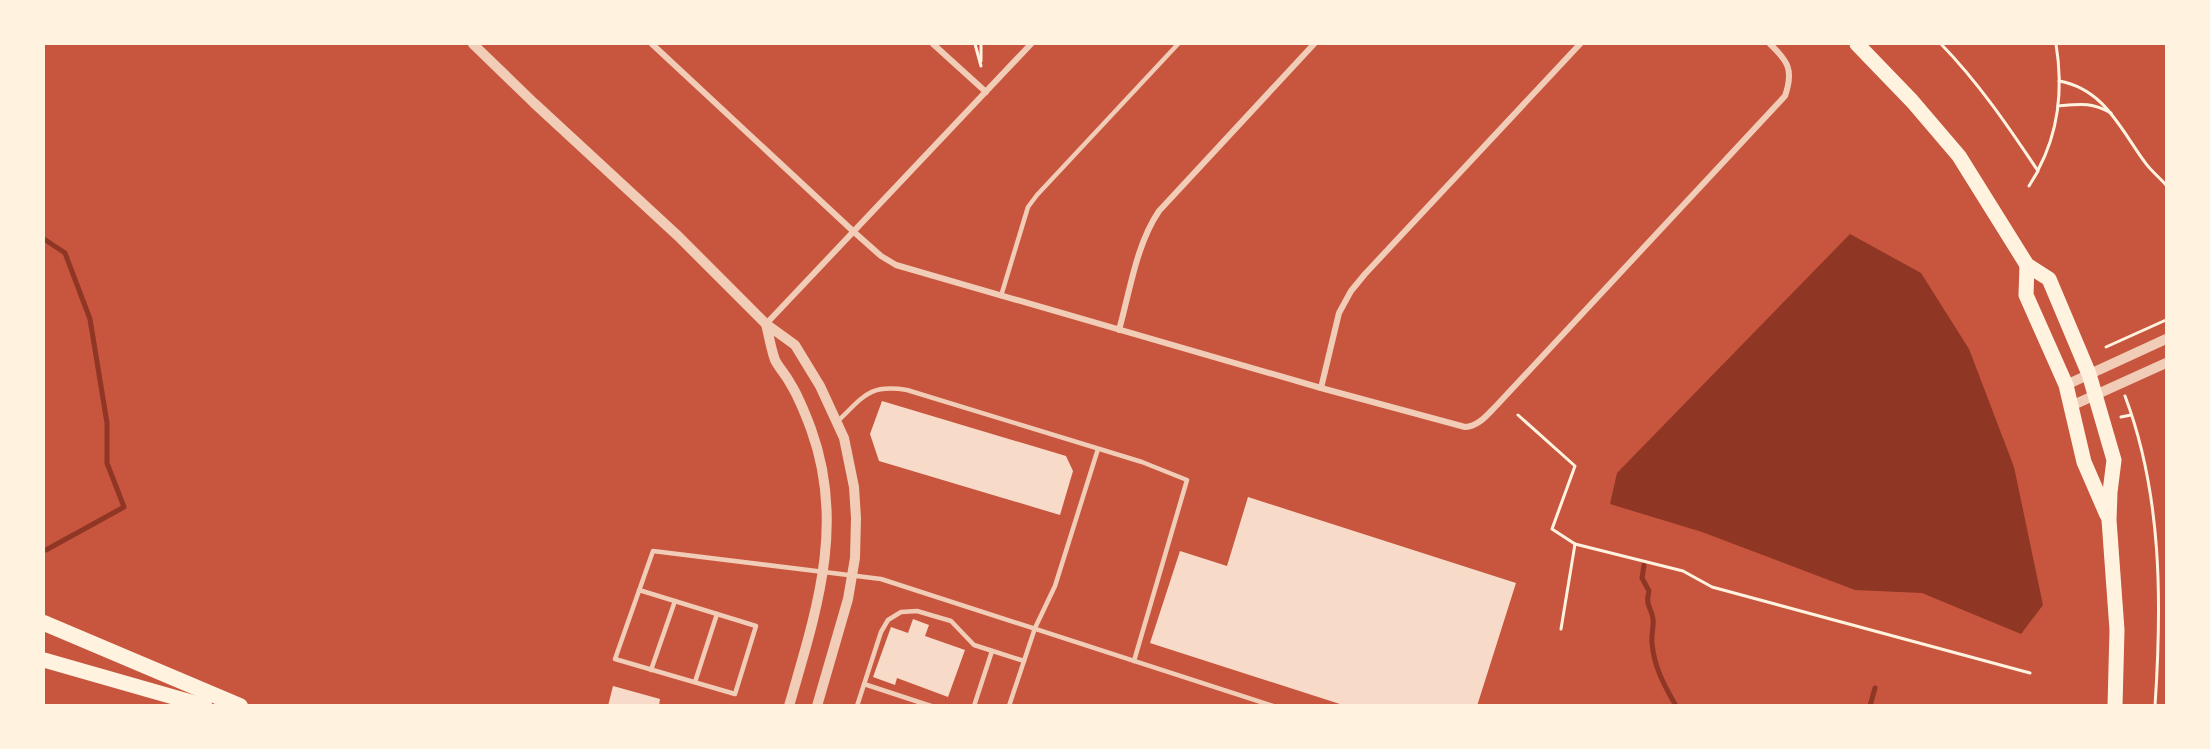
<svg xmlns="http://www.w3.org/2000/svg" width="2210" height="749" font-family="'Titillium Web',sans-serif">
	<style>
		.water { fill: #8f3625 }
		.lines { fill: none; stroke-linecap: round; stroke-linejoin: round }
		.stream { stroke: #8f3625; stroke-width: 5 }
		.building { fill: #f7dbc8 }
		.path { stroke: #fff3e0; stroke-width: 3 }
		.service { stroke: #f1ccb7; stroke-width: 4.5 }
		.minor { stroke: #f1ccb7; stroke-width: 6 }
		.tertiary { stroke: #f1ccb7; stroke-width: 10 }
		.primary { stroke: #fff3e0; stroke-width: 15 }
		.motorway { stroke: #fff3e0; stroke-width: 16 }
	</style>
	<rect width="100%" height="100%" fill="#c8553d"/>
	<polygon class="water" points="1850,234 1921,273 1969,349 2014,467 2043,605 2021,634 1922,593 1855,590 1702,532 1610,504 1617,473"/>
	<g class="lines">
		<g class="stream">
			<polyline points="44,239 65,253 90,319 107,423 107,463 124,507 46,550"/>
			<path d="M1644 565 1642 578 1649 591C1645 606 1651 606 1653 619 1654 627 1651 635 1652 643 1654 667 1664 685 1676 706"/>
			<polyline points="1870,706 1875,688"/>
		</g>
	</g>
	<g class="building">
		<polygon points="882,401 1066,456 1073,471 1060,515 879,461 870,434"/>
		<polygon points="1248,497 1516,583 1477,706 1346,706 1150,643 1180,551 1227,566"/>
		<polygon points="913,619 929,625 925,636 965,650 948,697 897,678 895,685 873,677 891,627 908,633"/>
		<polygon points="613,686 660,699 659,706 608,706"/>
	</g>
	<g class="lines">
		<g class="path">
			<polyline points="975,44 981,66"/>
			<path d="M1941 44C1978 82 2008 126 2038 171L2029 186"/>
			<polyline points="981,61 981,44"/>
			<path d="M2059 81C2104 89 2120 128 2144 161 2150 170 2159 177 2166 185"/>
			<path d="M2058 106C2081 104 2091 102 2111 113"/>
			<path d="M2038 170C2059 131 2063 87 2056 44"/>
			<polyline points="2106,347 2166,320"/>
			<path d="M2125 396C2162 494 2162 602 2155 706"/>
			<polyline points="1518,415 1575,466 1552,529 1575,544 1561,629"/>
			<polyline points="2121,417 2131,415"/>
			<polyline points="1575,544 1683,571 1712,587 2030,673"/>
		</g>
		<g class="service">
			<polyline points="1001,296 1028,207 1037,195 1178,44"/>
			<path d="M838 421C864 396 869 384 907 390L1142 462 1187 480 1134 661"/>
			<polyline points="639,590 756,626 735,694 615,659 653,551 881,579 1273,706"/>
			<polyline points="651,670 675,601"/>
			<polyline points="695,682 717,614"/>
			<polyline points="864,684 931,706"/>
			<polyline points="857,706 881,632 888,620 901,612 917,611 951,621 974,645 1024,661"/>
			<polyline points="974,706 992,651"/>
			<polyline points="1009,706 1035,628 1055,586 1098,449"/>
		</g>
		<g class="minor">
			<path d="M652 44 854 232 881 256 896 265 1321 388 1465 427C1479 426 1487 415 1497 405L1785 96C1794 70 1788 61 1770 44"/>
			<polyline points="933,44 986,92"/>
			<polyline points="766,324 1031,44"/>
			<path d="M1119 330C1130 291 1136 245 1159 211L1314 44"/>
			<polyline points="1321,388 1339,313 1351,291 1365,274 1580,44"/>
		</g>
		<g class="tertiary">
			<polyline points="473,44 534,103 678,236 766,324 795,345 820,386 844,438 854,487 856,518 855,558 848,599 817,706"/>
			<path d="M766 324C769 336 771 349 775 360 779 368 786 375 790 383 799 397 805 413 811 429 846 525 816 612 789 706"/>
			<polyline points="2066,385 2166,339"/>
			<polyline points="2071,406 2166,363"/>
		</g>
		<g class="primary">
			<polyline points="1857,44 1912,101 1959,156 2027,265 2049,279 2089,374 2114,460 2110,492 2109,520 2117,630 2115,706"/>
			<polyline points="2027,265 2026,295 2066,385 2084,462 2107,515"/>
			<polyline points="44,660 205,706"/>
		</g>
		<polyline class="motorway" points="44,623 240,706"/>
	</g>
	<rect width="2210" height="749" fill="none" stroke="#fff3e0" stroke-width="90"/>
</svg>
